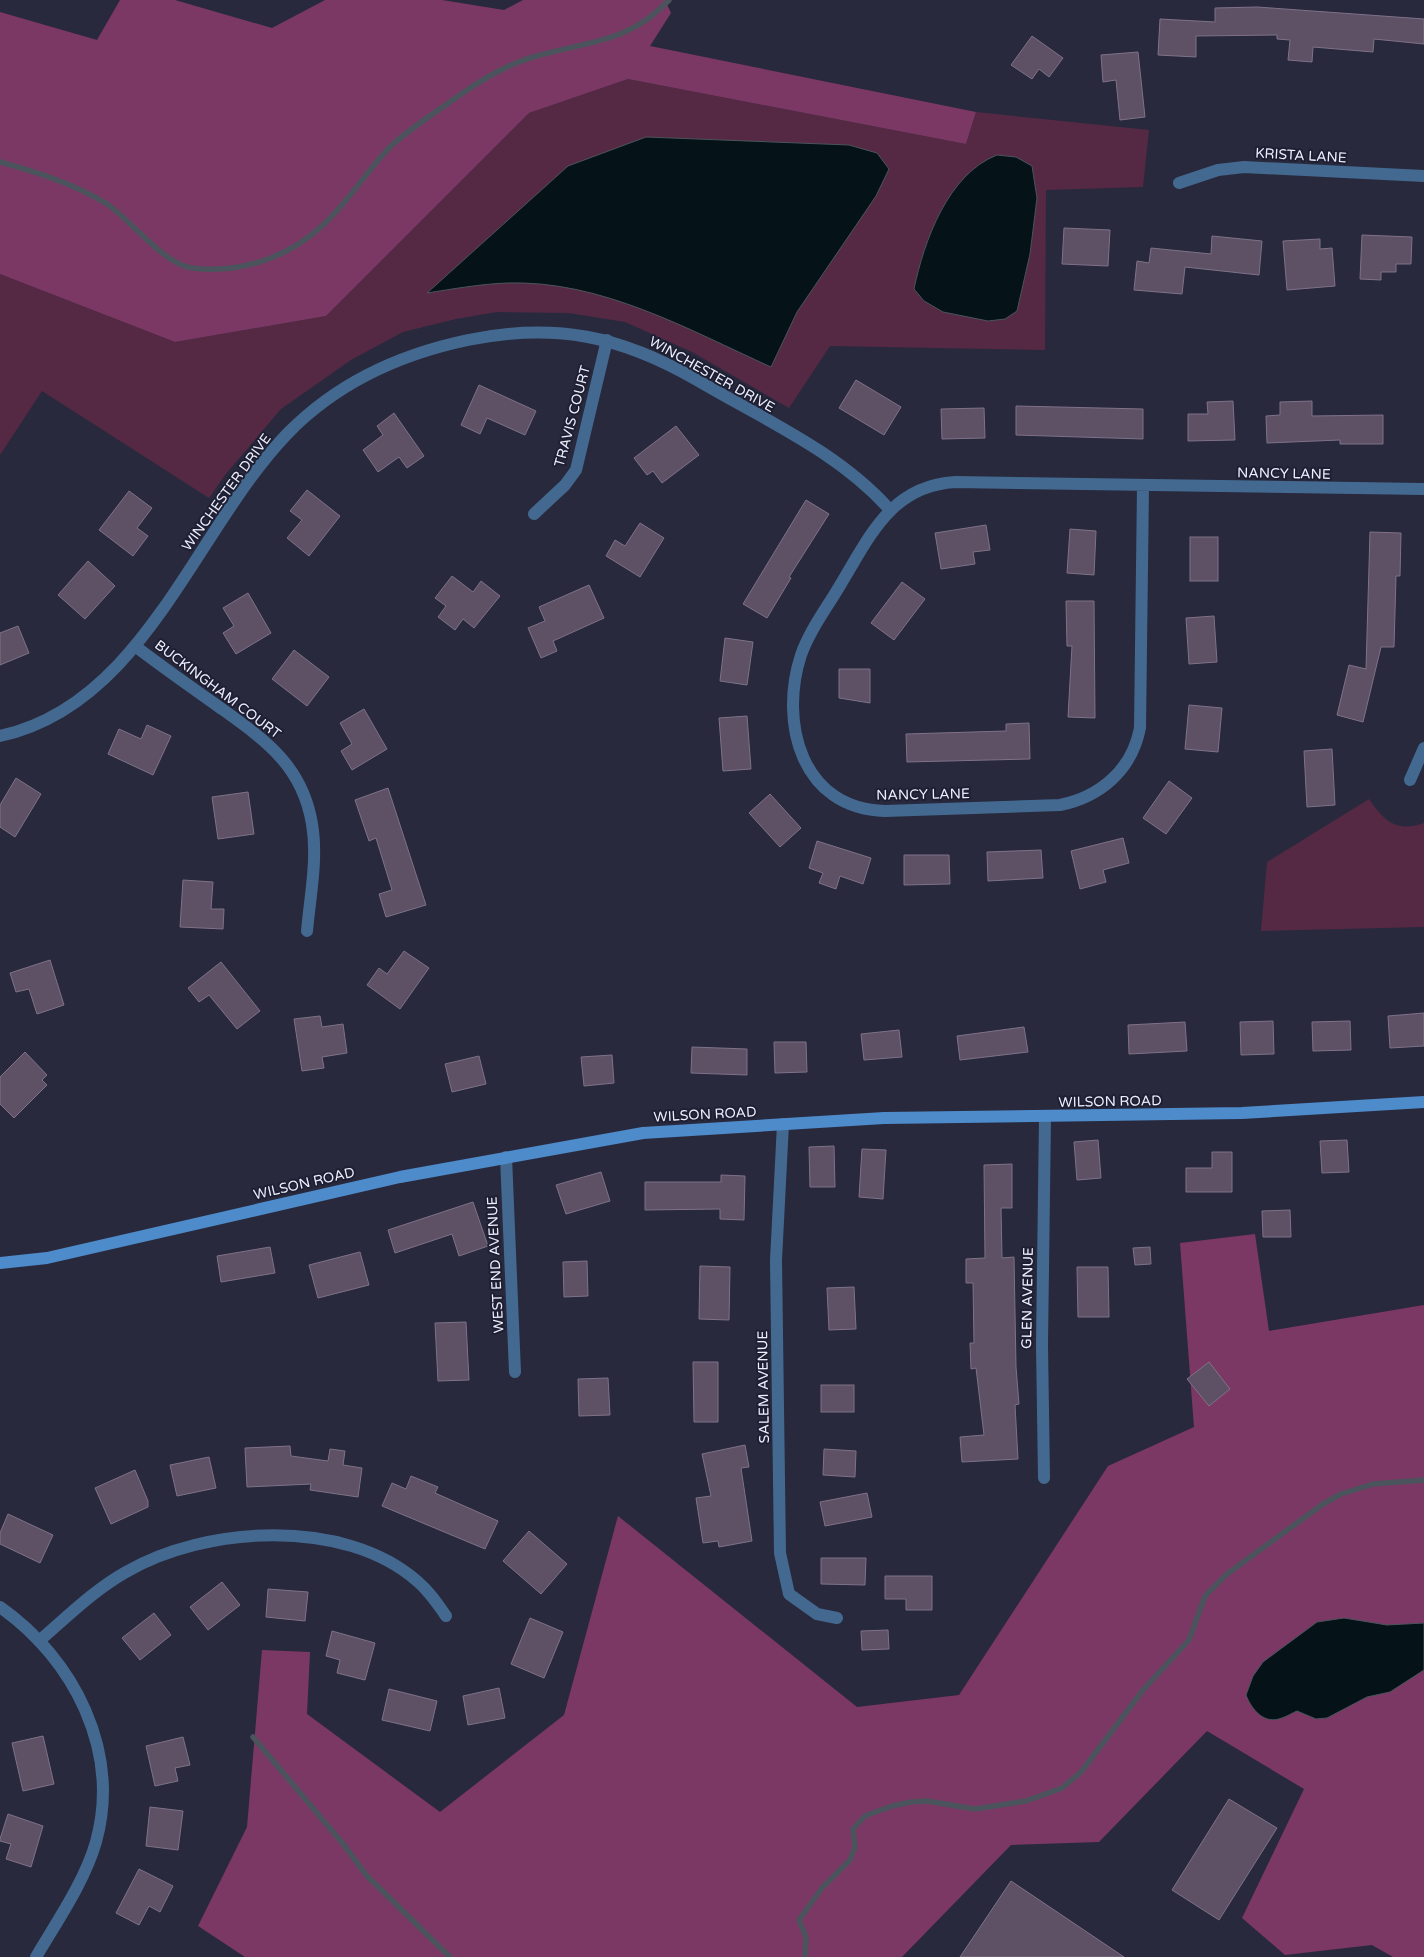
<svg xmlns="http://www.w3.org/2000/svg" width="1424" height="1957" font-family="'Varela Round',sans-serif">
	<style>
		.green { fill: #552944 }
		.forest { fill: #7c3864 }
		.water { fill: #051217; stroke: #4b545c }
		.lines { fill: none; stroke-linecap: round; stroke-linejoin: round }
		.stream { stroke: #4b545c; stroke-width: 5.5 }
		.building { fill: #5e5166; stroke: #7f7288 }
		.street { stroke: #446990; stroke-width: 12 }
		.secondary { stroke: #4e8bca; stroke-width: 12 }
		.labels { text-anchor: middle; stroke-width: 4; stroke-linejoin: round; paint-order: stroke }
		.street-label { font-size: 14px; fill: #eeeffd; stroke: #1e1f33 }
	</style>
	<rect width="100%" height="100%" fill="#28293d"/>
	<g class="green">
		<polygon points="628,79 966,144 976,112 1149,130 1143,187 1046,190 1045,350 830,346 789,408 692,352 625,322 568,313 497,312 456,319 403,332 351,360 281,409 225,475 209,498 42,391 0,455 0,274 175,342 326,316 529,113"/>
		<path d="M1369 799C1384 821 1397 833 1424 823V927L1261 931 1267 862Z"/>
	</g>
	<g class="forest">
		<polygon points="120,0 175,0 272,28 325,0 442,0 504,10 523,0 665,0 671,13 650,46 976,112 966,144 628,79 529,113 326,316 175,342 0,274 0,12 97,40"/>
		<polygon points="1255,1234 1269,1331 1424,1305 1424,1957 1393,1957 1372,1945 1285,1955 1242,1918 1304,1789 1207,1731 1099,1842 1011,1845 902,1957 245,1957 198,1926 247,1827 262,1650 310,1652 307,1714 440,1812 564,1715 618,1516 857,1707 959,1695 1108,1466 1194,1427 1180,1243"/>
	</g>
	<g class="water">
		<path d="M646 137 849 145 877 153 889 169 876 196 797 312 771 367C687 329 601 280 507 283 480 284 453 289 427 293L568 166Z"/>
		<path d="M997 155 1016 157 1032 166 1037 198 1030 254 1017 311 1005 319 988 321 943 312 924 301 914 289C924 241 948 174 997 155Z"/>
		<path d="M1344 1618 1387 1625 1424 1623V1670L1390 1692 1367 1697 1327 1718 1316 1719 1297 1711C1292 1713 1288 1716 1282 1718 1264 1725 1252 1710 1246 1695L1253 1676 1263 1662 1317 1622Z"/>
	</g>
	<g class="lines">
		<g class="stream">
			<path d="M0 162C36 172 75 184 107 204 130 219 163 264 192 268 239 274 288 258 323 225 348 202 366 172 390 147 410 128 435 113 457 97 478 82 504 66 530 58 584 41 627 45 669 0"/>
			<polyline points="253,1737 344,1845 367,1876 450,1957"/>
			<polyline points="805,1957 806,1937 799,1920 822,1888 850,1860 855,1847 853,1829 865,1816 892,1806 911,1802 927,1801 975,1809 1026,1801 1062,1788 1081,1772 1143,1690 1189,1640 1205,1596 1227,1574 1323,1504 1341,1494 1373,1484 1424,1480"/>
		</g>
	</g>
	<g class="building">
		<polygon points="1257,7 1424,19 1424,44 1374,39 1373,52 1313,47 1312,62 1288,60 1290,40 1277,39 1277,35 1196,36 1196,57 1158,55 1160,19 1215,22 1215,8"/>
		<polygon points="1032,36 1063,58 1049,77 1039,69 1032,79 1011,65"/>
		<polygon points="1138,52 1145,117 1120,120 1116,80 1103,82 1101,55"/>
		<polygon points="1064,228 1110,230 1108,266 1062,264"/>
		<polygon points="1362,235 1412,237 1411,264 1396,264 1396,272 1381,272 1381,280 1360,279"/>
		<polygon points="1212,236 1262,241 1259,275 1185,267 1182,294 1134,290 1137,261 1149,263 1151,248 1211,254"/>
		<polygon points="1320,239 1320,249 1332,248 1335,286 1287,290 1283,241"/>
		<polygon points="856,380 901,407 884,435 839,408"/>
		<polygon points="479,385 536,411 525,435 487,418 480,434 461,425"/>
		<polygon points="1233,401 1235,440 1188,441 1188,414 1208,414 1207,402"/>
		<polygon points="1312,401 1312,416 1383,415 1383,444 1340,444 1340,440 1267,443 1266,416 1280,415 1280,402"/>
		<polygon points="1016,406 1143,409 1143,439 1016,435"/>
		<polygon points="984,408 985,438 942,439 941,409"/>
		<polygon points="394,413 424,456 407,468 399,457 378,472 363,450 383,435 377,426"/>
		<polygon points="676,426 699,455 662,483 653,471 647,475 634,458"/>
		<polygon points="307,490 340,516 309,556 287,538 302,520 290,511"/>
		<polygon points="129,491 152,508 137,528 148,536 133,556 99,530"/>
		<polygon points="806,500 829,514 789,577 791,578 767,618 743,604"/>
		<polygon points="640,523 664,538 640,577 606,556 615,540 625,546"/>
		<polygon points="986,525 990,550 973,552 975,564 941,569 935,533"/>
		<polygon points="1070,529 1096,531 1094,575 1067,573"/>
		<polygon points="1370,532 1401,533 1400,576 1396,576 1394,647 1381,647 1363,722 1337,715 1349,665 1366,669"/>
		<rect x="1190" y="537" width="28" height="44"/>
		<polygon points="88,561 115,586 85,619 58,595"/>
		<polygon points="452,576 473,592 481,581 500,596 474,628 463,619 455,630 438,617 446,606 435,598"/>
		<polygon points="902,582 925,599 894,640 871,623"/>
		<polygon points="589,585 604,618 553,641 557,651 541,658 528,628 545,621 539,607"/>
		<polygon points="248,593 271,633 236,654 223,633 234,626 223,608"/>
		<polygon points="1066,601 1094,601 1095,718 1068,717 1072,646 1067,646"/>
		<polygon points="1214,616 1217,662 1189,664 1186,618"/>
		<polygon points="18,626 29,653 0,665 0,633"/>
		<polygon points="725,638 753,642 747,685 720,681"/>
		<polygon points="294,650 329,677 307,706 272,679"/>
		<polygon points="839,669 870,669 870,703 839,698"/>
		<polygon points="1189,705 1222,708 1218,752 1185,749"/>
		<polygon points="364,709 387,749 352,770 341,751 352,744 340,723"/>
		<polygon points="747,716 751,769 723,771 719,718"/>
		<polygon points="1029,723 1030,759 907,762 906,734 1006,731 1006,724"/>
		<polygon points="147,725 171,736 153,775 108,754 119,729 141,739"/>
		<polygon points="1332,749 1335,805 1307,807 1304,751"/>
		<polygon points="16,778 41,794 15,837 0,827 0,805"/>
		<polygon points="1169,781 1192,798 1166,834 1143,818"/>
		<polygon points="388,788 426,905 386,917 379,894 392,890 376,838 369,841 355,800"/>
		<polygon points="248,792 254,834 218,839 212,797"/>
		<polygon points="770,794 801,828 780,847 749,813"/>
		<polygon points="1123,838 1129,863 1103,870 1106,882 1080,889 1071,851"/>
		<polygon points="817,841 871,858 863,884 840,876 836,889 819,883 823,873 809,868"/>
		<polygon points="1041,850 1043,878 988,881 987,852"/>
		<polygon points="904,855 949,855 950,884 904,885"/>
		<polygon points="183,880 213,882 211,909 224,909 223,929 180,927"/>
		<polygon points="404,951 429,968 400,1009 367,985 379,968 387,974"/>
		<polygon points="50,960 64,1005 37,1014 29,989 16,992 10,973"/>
		<polygon points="221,962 260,1011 237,1029 209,995 199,1002 188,988"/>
		<polygon points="1424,1013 1424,1046 1390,1048 1388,1016"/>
		<polygon points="320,1016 322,1027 343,1024 347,1053 322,1057 324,1068 302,1071 294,1019"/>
		<polygon points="1273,1021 1274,1054 1241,1055 1240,1022"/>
		<polygon points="1350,1021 1351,1050 1313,1051 1312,1022"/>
		<polygon points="1185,1022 1187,1051 1129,1054 1128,1025"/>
		<polygon points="1024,1027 1028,1052 960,1060 957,1036"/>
		<polygon points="899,1030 902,1057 864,1060 861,1034"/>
		<polygon points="774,1042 806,1042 807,1072 775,1073"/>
		<polygon points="692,1047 747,1049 747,1075 691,1073"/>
		<polygon points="25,1052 47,1075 42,1080 47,1085 14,1118 0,1104 0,1077"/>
		<polygon points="612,1055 614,1083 584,1086 581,1057"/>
		<polygon points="479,1056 486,1084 452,1092 445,1064"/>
		<polygon points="1098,1140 1101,1178 1077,1180 1074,1142"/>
		<polygon points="1347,1140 1349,1172 1322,1173 1320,1141"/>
		<polygon points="834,1146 835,1187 810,1187 809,1147"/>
		<polygon points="862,1149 886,1150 883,1199 859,1197"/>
		<polygon points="1212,1152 1232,1152 1232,1192 1186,1192 1186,1168 1212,1168"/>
		<polygon points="1012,1164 1012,1208 1001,1208 1002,1258 1014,1257 1016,1367 1019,1404 1015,1405 1018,1459 962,1462 960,1437 984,1435 976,1368 971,1369 970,1343 974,1343 973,1283 966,1283 966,1259 985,1258 984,1165"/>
		<polygon points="601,1172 610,1201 566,1214 556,1185"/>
		<polygon points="721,1175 745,1176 744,1220 720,1219 720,1209 645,1210 645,1182 721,1182"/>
		<polygon points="473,1202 488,1246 459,1256 452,1234 395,1253 388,1230"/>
		<polygon points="1290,1210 1291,1237 1263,1237 1262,1211"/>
		<polygon points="270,1247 275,1273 221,1282 217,1256"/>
		<polygon points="1150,1247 1151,1264 1135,1265 1133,1248"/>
		<polygon points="360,1252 369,1285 318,1298 309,1265"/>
		<polygon points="587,1261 588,1296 564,1297 563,1262"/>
		<polygon points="700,1266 730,1267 729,1320 699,1319"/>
		<polygon points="1077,1267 1108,1267 1109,1317 1078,1317"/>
		<polygon points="854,1287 856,1329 829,1330 827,1288"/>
		<polygon points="466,1322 469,1380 438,1381 435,1323"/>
		<polygon points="693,1362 718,1362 718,1422 694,1422"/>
		<polygon points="1209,1362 1230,1389 1209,1406 1187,1379"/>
		<polygon points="608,1378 610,1415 579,1416 578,1379"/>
		<rect x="821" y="1385" width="33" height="27"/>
		<polygon points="745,1445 749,1467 741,1468 752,1541 719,1547 718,1541 703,1543 696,1498 711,1496 702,1454"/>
		<polygon points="290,1446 291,1456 328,1461 330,1449 345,1451 343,1465 362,1468 358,1497 310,1490 311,1484 247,1487 245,1448"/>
		<polygon points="824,1449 856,1451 855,1477 823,1475"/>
		<polygon points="209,1457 216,1488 177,1496 170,1465"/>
		<polygon points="135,1470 148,1501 148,1507 111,1524 95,1488"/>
		<polygon points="411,1476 438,1487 435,1493 498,1521 485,1549 382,1506 392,1483 406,1489"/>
		<polygon points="867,1493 872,1517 825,1526 820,1502"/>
		<polygon points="8,1514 53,1535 40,1563 0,1544 0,1533"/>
		<polygon points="529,1531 567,1564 541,1594 503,1561"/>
		<polygon points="821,1558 866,1558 865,1585 821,1584"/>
		<polygon points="885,1576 932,1576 932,1610 906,1610 906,1599 885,1599"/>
		<polygon points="222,1582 240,1605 208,1630 190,1607"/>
		<polygon points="268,1589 308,1592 305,1621 266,1617"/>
		<polygon points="154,1613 171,1635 140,1660 122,1638"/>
		<polygon points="530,1618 563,1632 544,1678 511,1664"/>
		<polygon points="888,1630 889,1649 862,1650 861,1631"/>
		<polygon points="332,1631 375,1643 365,1680 337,1673 340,1660 326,1656"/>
		<polygon points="499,1688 505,1718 468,1725 463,1696"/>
		<polygon points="389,1689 437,1701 430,1731 382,1720"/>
		<polygon points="43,1736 54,1784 23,1791 12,1743"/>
		<polygon points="183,1737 190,1765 175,1768 178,1781 155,1786 146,1746"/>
		<polygon points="1229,1799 1277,1828 1219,1920 1172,1890"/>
		<polygon points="150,1807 183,1811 178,1850 146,1846"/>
		<polygon points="8,1814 43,1826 31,1867 6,1859 11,1844 0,1841 0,1839"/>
		<polygon points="139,1869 173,1886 160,1912 149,1906 139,1925 116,1913"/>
		<polygon points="1011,1881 1124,1957 960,1957"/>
	</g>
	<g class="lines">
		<g class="street">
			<polyline points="1179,183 1218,170 1244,167 1424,176"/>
			<path d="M1143 486 1140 728C1132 770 1100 797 1060 805L885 811C801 809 779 722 801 655 810 629 829 605 842 582 871 534 892 486 955 482L1424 489"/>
			<polyline points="534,514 565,485 576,470 607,340"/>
			<path d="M135 646C161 666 188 685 215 704 262 738 302 763 312 824 318 859 310 896 307 931"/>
			<path d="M0 736C144 705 195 529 288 433 337 383 401 354 468 340 555 322 621 336 697 380 763 419 839 452 890 510"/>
			<polyline points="1410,780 1424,748"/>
			<polyline points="783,1124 776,1260 780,1553 789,1594 817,1614 837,1618"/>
			<polyline points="506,1157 515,1372"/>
			<polyline points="1044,1478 1042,1345 1045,1117"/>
			<path d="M0 1607C74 1659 121 1751 96 1842 84 1883 57 1921 36 1957"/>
			<path d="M39 1641C67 1617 94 1590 126 1572 205 1526 344 1517 417 1581 429 1591 437 1603 446 1616"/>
		</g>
		<polyline class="secondary" points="0,1263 47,1258 400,1177 643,1133 884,1118 1242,1113 1424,1102"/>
	</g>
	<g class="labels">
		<g class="street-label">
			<text transform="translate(1301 155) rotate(3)" y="5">KRISTA LANE</text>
			<text transform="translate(712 374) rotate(29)" y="5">WINCHESTER DRIVE</text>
			<text transform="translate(572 416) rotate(-75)" y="5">TRAVIS COURT</text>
			<text transform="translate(1284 473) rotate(1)" y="5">NANCY LANE</text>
			<text transform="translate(226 492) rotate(-54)" y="5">WINCHESTER DRIVE</text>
			<text transform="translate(218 689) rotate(37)" y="5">BUCKINGHAM COURT</text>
			<text transform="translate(923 794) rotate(-1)" y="5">NANCY LANE</text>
			<text transform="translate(1110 1101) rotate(-1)" y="5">WILSON ROAD</text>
			<text transform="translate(705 1114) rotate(-3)" y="5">WILSON ROAD</text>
			<text transform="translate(304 1183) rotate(-13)" y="5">WILSON ROAD</text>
			<text transform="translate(495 1265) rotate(-93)" y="5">WEST END AVENUE</text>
			<text transform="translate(1027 1298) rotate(-89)" y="5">GLEN AVENUE</text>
			<text transform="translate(763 1387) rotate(-91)" y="5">SALEM AVENUE</text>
		</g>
	</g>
</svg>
